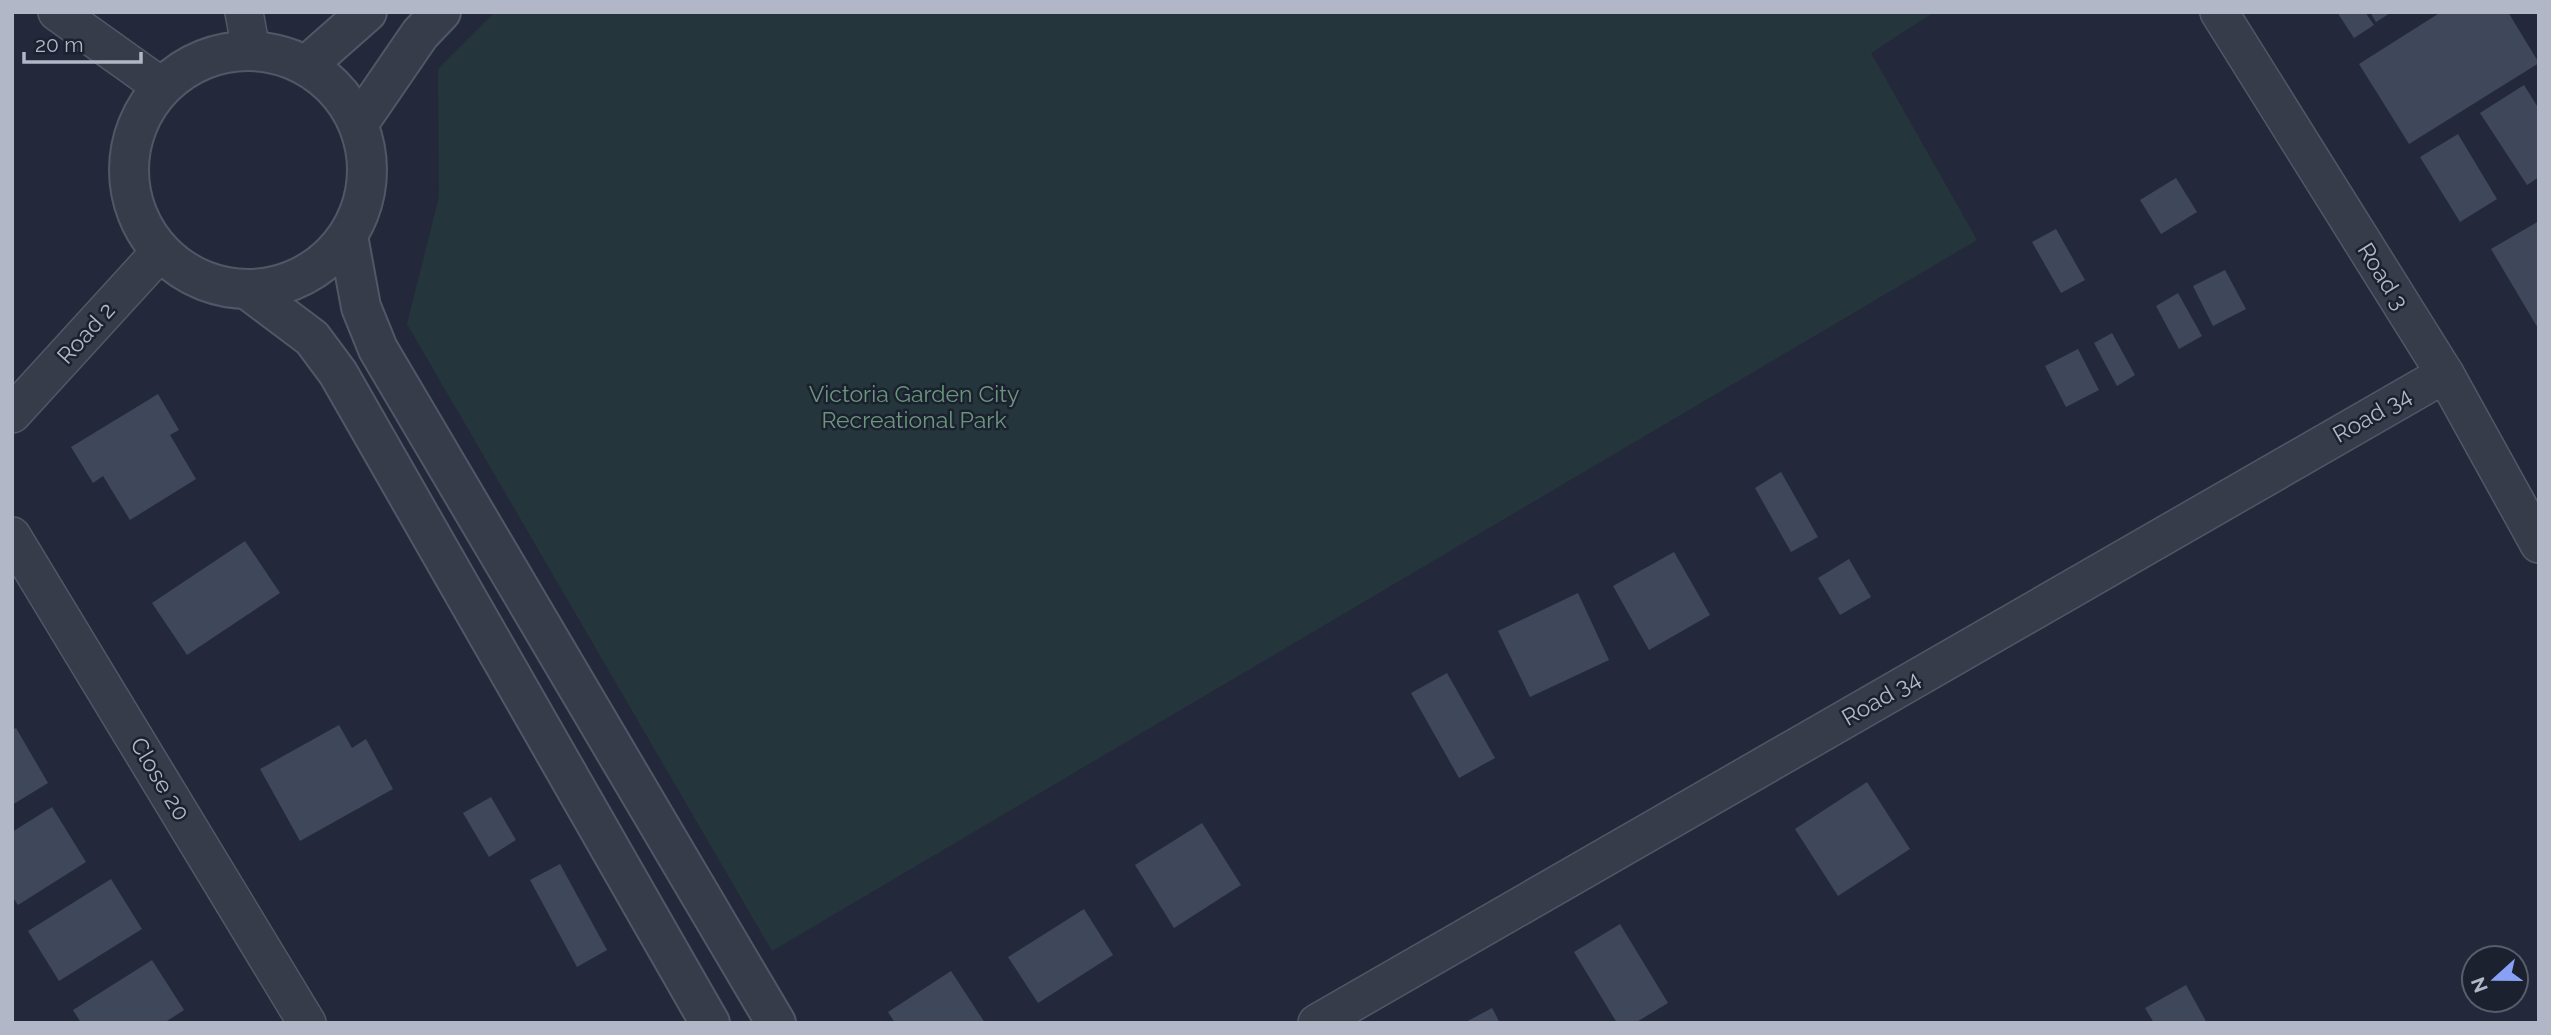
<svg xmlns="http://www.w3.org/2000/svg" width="2551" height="1035" font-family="Raleway,sans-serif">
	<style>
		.green { fill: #25353c }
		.building { fill: #3f475b }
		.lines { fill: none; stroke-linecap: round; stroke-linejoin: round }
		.minor-casing { stroke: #525766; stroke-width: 40 }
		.tertiary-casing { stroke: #525766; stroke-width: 42 }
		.minor { stroke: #373c4b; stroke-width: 37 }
		.tertiary { stroke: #373c4b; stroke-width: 38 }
		.labels { text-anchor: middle; stroke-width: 5; stroke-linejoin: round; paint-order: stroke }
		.street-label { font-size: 23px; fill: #b2b7c7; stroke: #1c2130 }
		.park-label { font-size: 23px; fill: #6a977c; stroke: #1c2130 }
	</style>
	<rect width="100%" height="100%" fill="#23293b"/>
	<polygon class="green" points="495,12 1934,12 1871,53 1977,240 772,951 407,324 439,197 438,69"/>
	<g class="building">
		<polygon points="2337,12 2365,12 2374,25 2354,38"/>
		<polygon points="2370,12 2392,12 2376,22"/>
		<polygon points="2441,12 2508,12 2539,63 2409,144 2359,64"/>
		<polygon points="2524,85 2539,109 2539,177 2527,185 2480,113"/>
		<polygon points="2458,134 2497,199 2460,222 2420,157"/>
		<polygon points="2176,178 2197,212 2161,234 2140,200"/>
		<polygon points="2539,221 2539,330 2491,249"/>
		<polygon points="2056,229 2085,280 2061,293 2032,242"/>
		<polygon points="2225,270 2246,309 2213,326 2193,286"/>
		<polygon points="2178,293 2202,336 2179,349 2156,306"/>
		<polygon points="2112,333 2135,375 2117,386 2094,343"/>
		<polygon points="2078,349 2099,390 2066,407 2045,366"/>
		<polygon points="158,394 179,430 170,435 196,479 130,520 103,476 93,483 71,447"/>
		<polygon points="1781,472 1818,537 1791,552 1755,488"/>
		<polygon points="245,541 280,593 187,655 152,603"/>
		<polygon points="1674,552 1710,615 1649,650 1613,586"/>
		<polygon points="1849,559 1871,597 1840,615 1818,578"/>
		<polygon points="1578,593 1609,660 1530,697 1498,631"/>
		<polygon points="1447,673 1495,758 1459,778 1411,693"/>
		<polygon points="339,725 352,748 366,739 393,789 300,841 260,769"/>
		<polygon points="16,728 48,783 12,805 12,730"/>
		<polygon points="1867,782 1910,849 1838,896 1795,829"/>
		<polygon points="491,797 516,840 489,857 463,813"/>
		<polygon points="52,807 86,862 18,905 12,896 12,832"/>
		<polygon points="1202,823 1241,885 1174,928 1135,865"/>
		<polygon points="560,864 607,950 577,967 530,880"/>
		<polygon points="111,879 142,929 59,981 28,931"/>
		<polygon points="1084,909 1113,955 1038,1003 1008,957"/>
		<polygon points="1620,924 1668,1003 1635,1023 1617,1023 1574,952"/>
		<polygon points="152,960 184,1010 164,1023 81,1023 73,1010"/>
		<polygon points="951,971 985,1023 895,1023 888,1012"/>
		<polygon points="2186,985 2207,1023 2154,1023 2145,1008"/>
		<polygon points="1492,1008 1500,1023 1464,1023"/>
	</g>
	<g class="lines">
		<g class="minor-casing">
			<g id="minor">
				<polyline points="57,12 162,87"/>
				<polyline points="244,12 251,50"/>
				<polyline points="2219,12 2445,374 2539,544"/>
				<polyline points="12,414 160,252"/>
				<polyline points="12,536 307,1023"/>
				<polyline points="1317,1023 2445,374"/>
			</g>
		</g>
		<g class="tertiary-casing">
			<g id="tertiary">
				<circle cx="248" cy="170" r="119"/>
				<polyline points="307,65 367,12"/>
				<polyline points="359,123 420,34 441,12"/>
				<polyline points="348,236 361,307 378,349 776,1023"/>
				<polyline points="248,290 312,338 338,373 710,1023"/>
			</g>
		</g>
		<use href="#minor" class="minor"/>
		<use href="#tertiary" class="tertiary"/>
	</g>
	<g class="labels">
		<g class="street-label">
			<text transform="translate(2383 276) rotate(58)" y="8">Road 3</text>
			<text transform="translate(86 333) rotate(-48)" y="8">Road 2</text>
			<text transform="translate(2372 415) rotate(-30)" y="8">Road 34</text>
			<text transform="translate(1881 698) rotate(-30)" y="8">Road 34</text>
			<text transform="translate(160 779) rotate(59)" y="8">Close 20</text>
		</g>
		<g class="park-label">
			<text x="914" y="402">Victoria Garden City<tspan x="914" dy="26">Recreational Park</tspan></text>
		</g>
	</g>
	<rect width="2551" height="1035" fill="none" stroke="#b2b7c7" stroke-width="28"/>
	<g transform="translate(2495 979) rotate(249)"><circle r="33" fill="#1c2130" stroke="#585d6c" stroke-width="2"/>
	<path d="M0-5L12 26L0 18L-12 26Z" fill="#89a1f5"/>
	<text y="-10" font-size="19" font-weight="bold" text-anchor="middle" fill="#b2b7c7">N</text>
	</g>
	<path d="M24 52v10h117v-10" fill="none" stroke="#b2b7c7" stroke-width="3.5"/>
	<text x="35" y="52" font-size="21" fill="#b2b7c7" stroke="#1c2130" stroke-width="5" paint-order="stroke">20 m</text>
</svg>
